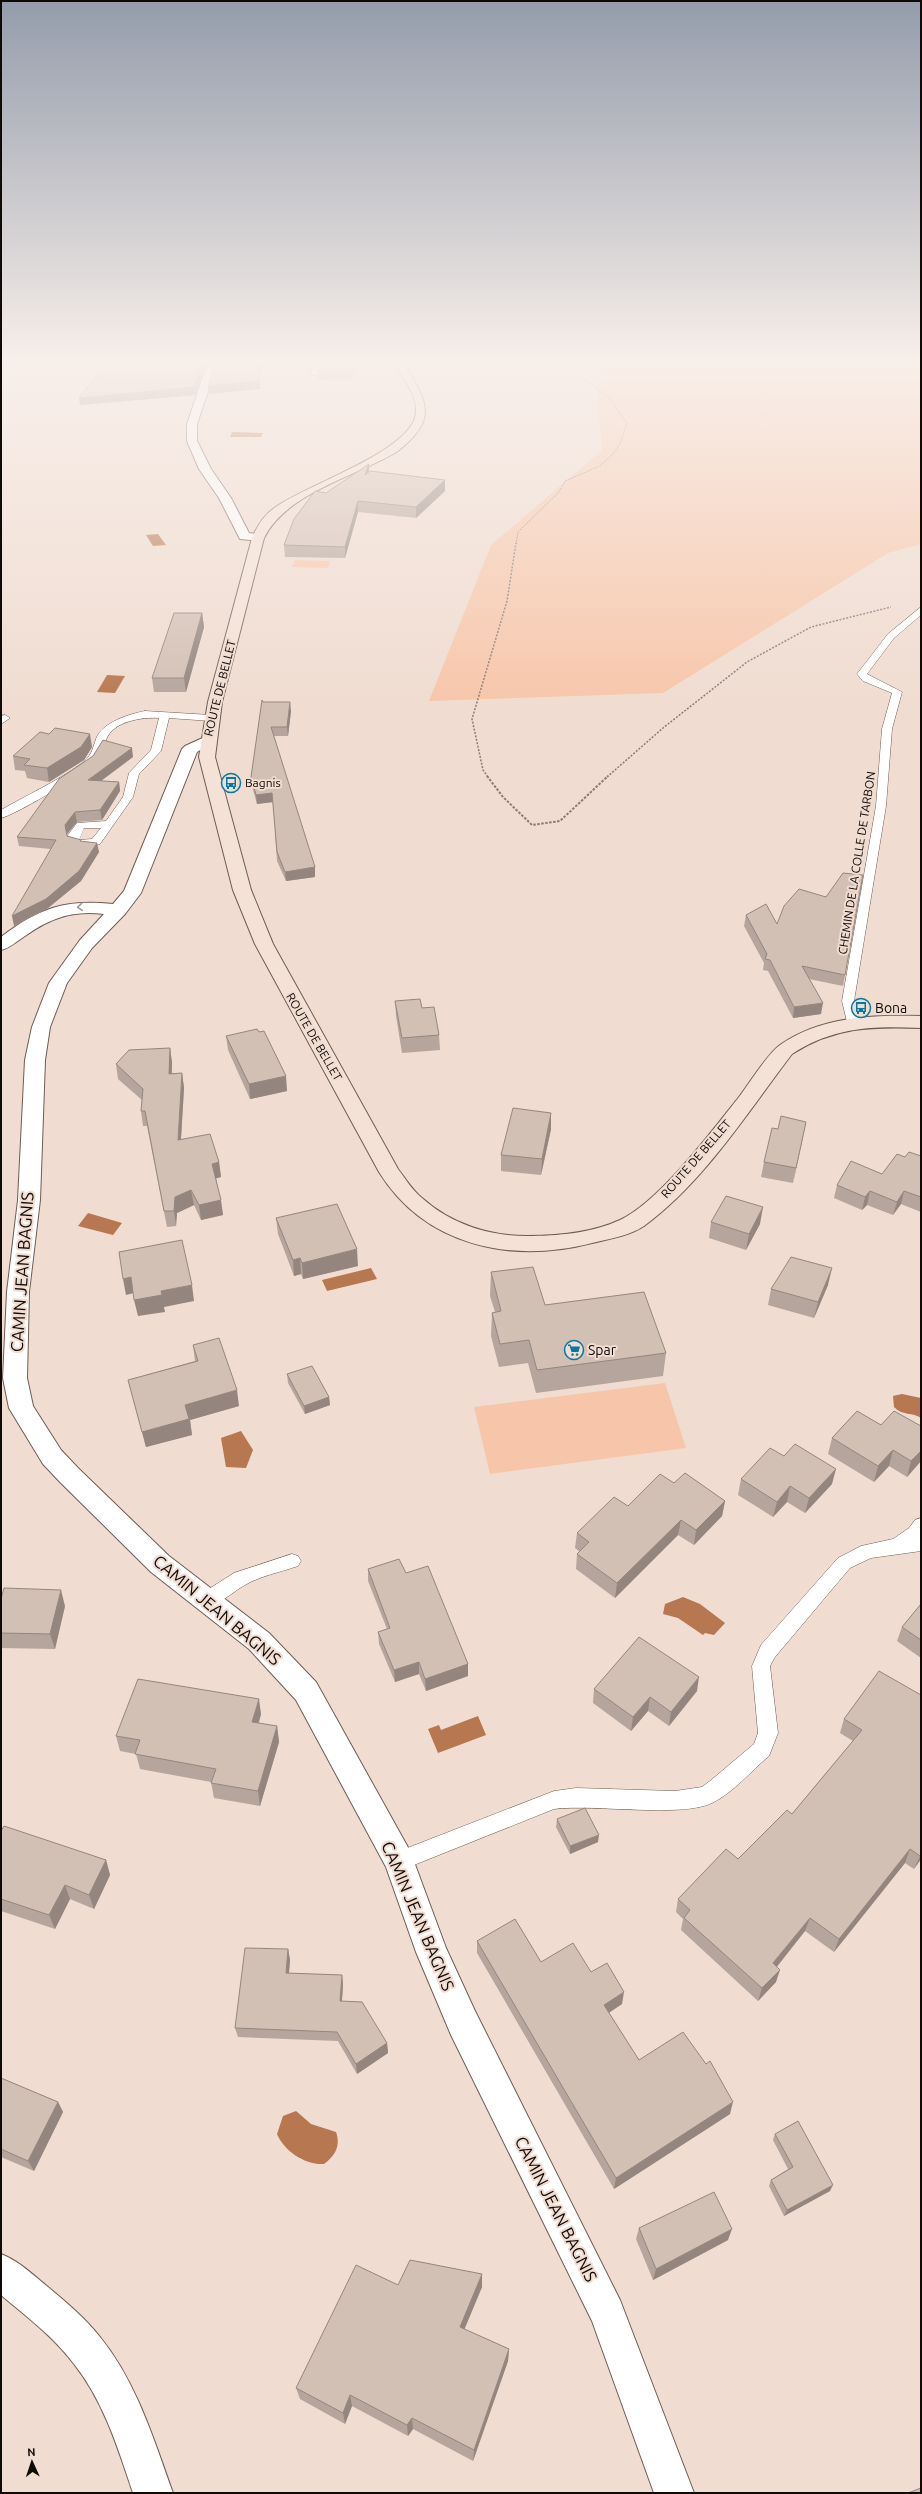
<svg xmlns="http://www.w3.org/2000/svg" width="922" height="2494" font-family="Ubuntu,sans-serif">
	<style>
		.green { fill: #f7c6aa }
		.water { fill: #b77750 }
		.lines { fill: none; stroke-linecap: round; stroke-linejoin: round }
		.service-casing { stroke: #6e5d54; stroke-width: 1 }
		.minor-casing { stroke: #6e5d54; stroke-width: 2 }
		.tertiary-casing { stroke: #6e5d54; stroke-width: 2 }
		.secondary-casing { stroke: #6e5d54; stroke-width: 2 }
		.path-far2 { stroke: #8a7c75; stroke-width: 1; stroke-dasharray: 1.5 1; stroke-linecap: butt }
		.path-far1 { stroke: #8a7c75; stroke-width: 1.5; stroke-dasharray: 2 1.5; stroke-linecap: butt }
		.path { stroke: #8a7c75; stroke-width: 2; stroke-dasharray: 2.5 1.5; stroke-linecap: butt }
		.service { fill: #fff; fill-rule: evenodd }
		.minor { fill: #fff; fill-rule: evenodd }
		.tertiary { fill: #fff; fill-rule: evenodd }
		.secondary { fill: #f5e2d7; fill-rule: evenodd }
		.wall { fill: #b5a59c }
		.shaded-wall { fill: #94867f }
		.building { fill: #d3c0b5; stroke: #94867f }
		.oneway { stroke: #9f9d9c }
		.labels { text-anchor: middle; stroke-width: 4; stroke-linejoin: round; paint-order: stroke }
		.far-street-label { font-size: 12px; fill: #100a07; stroke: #f0dcd1 }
		.far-poi-label { font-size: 12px; fill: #100a07; stroke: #f0dcd1; text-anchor: start }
		.poi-label { font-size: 14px; fill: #100a07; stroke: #f0dcd1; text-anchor: start }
		.near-street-label { font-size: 17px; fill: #100a07; stroke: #f0dcd1 }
	</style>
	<rect width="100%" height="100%" fill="#f0dcd1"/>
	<g class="green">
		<polygon points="604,359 921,359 921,544 888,553 663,693 429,701 491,545 602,450 596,380"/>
		<polygon points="295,560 330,561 328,568 292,567"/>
		<polygon points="665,1383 686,1448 490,1474 474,1407"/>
	</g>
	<g class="water">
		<polygon points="232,432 263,433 261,437 230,437"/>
		<polygon points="158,534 166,545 153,546 146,535"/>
		<polygon points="107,675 125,676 115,693 97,692"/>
		<polygon points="88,1213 122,1223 113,1235 78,1226"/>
		<polygon points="371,1268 377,1279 327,1291 322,1280"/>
		<path d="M902 1394 921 1398V1418C913 1412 902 1416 894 1407L893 1396Z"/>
		<polygon points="241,1431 253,1450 246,1468 226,1467 221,1438"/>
		<polygon points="683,1597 700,1604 725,1623 714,1635 705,1633 703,1635 678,1618 663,1614 665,1604"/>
		<polygon points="478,1716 486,1735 438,1753 428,1729 439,1725 441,1730"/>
		<path d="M296 2111 311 2124 336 2132C341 2146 335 2156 324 2164 305 2165 284 2151 277 2134L283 2116Z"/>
	</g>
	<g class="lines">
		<g class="service-casing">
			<g id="service">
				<polygon points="921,607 921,615 894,638 867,674 902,692 892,729 886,806 854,1001 859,1022 853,1026 847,1022 842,1001 876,806 882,729 892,693 863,681 857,674 888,634"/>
				<path d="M145 711 211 715 216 718 211 721 169 718 161 751 139 774 133 797 100 844 82 848 69 844 68 835 77 823 106 821 123 797 129 773 151 750 159 718C142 717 113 721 106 740 101 754 102 758 89 768 76 778 15 815 1 818V810C27 795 56 782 81 764 92 756 92 750 96 739 102 722 130 714 145 711ZM84 828H101L92 839 79 840Z"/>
				<polygon points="5,715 10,718 1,724 1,716"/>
				<path d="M921 1518V1551L871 1558 850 1568 775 1657 770 1666 778 1733 769 1756C751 1771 733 1793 712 1803 681 1818 595 1804 554 1809L399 1871 392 1868 389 1861 392 1854 554 1791 576 1788 675 1791 702 1787 710 1781 754 1744 758 1733 752 1666 761 1645 838 1558 861 1546 893 1539 909 1528 915 1520Z"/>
				<path d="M292 1554 298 1556 301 1561 298 1566C281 1572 260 1576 245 1585 232 1592 215 1610 201 1604L198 1599 201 1594 234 1573Z"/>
			</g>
		</g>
		<g class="minor-casing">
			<g id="minor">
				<polygon points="209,359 219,359 197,424 197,441 211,469 231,498 249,533 262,535 264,538 262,541 240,539 219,498 199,469 187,441 187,424"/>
				<polygon points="309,359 319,359 320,376 311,374"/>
				<path d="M207 736 215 741 197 752 141 893 125 914 92 948 67 983 50 1027 45 1060 40 1200 29 1292 27 1378 33 1406 61 1450 78 1468 169 1556 269 1633 316 1682 410 1851 446 1948 475 2011 620 2300 694 2493H654L592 2321 451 2035 416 1952 386 1867 296 1700 249 1649 151 1572 60 1482 43 1464 9 1408 3 1378 7 1292 18 1200 25 1060 32 1027 49 983 80 940 104 914C73 910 50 918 25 936 17 941 10 948 1 950V937C39 908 65 899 113 904L124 891 182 749 185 746Z"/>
			</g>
		</g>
		<g class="tertiary-casing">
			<path id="tertiary" d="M1 2254C19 2261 33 2275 48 2287 66 2302 85 2318 100 2337 136 2381 154 2440 173 2493H133C118 2448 104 2402 74 2364 54 2337 27 2317 1 2295Z"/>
		</g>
		<g class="secondary-casing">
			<path id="secondary" d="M392 359H402C424 400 442 416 398 451 356 477 287 492 264 538L222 702 215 757 251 890 273 944 398 1169C405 1178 412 1190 422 1198 451 1224 489 1236 527 1236 557 1236 592 1233 620 1220 659 1202 712 1131 739 1097 749 1084 768 1053 780 1045 822 1016 872 1015 921 1016V1028C872 1026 834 1027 792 1054 747 1113 704 1182 644 1226 629 1236 609 1239 592 1243 511 1264 425 1246 379 1172L255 944 233 890 199 757 208 702 252 538C257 527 263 516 273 509 303 485 416 451 416 411 417 393 400 375 392 359Z"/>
		</g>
		<polyline class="path-far2" points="516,544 518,532 559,492 565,481 600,466 613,454 620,444 627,423 610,399 574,370 585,361 631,365 658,359"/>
		<g class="path-far1">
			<polyline points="488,777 483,770 472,719 507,601 516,543"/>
			<polyline points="607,777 663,728 747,662 811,627 891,607"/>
		</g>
		<polyline class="path" points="487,776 503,797 532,825 560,821 608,776"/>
		<use href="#service" class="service"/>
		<use href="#minor" class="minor"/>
		<use href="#tertiary" class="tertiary"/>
		<use href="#secondary" class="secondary"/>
	</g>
	<g class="wall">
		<polygon points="177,359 208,359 195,395 80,405 180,362"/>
		<polygon points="357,365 357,373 352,373 352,379 319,380 318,372 321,367"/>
		<polygon points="369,464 369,472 445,480 445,491 416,518 358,512 345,558 285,557 284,545 326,493"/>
		<polygon points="202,613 204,627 186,692 154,692 152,678"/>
		<polygon points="263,702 291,711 288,736 274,736 315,877 286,881 277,861 273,802 257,804 252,786 251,777"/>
		<polygon points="92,747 84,760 49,782 27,778 25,771 15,770 13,756"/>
		<polygon points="133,757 101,781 119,782 120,791 102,820 77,822 67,834 67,836 82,841 99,852 81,881 48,908 14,926 51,849 19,846 17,837"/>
		<polygon points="863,875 843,986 809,979 821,1014 793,1018 768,971 763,970 764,963 744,926 746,915 777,924"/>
		<polygon points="395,1001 422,1008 439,1035 440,1050 402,1053 396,1016"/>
		<polygon points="259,1032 287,1091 250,1099 228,1050 226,1036"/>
		<polygon points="170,1048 172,1063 172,1073 182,1073 184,1088 181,1139 219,1162 221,1177 216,1178 223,1215 201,1220 194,1205 177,1213 176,1226 167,1227 147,1126 143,1126 141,1111 142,1100 118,1079 116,1064"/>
		<polygon points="551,1113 551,1129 541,1175 501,1171 501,1155"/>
		<polygon points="806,1122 793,1183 761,1177 764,1162 778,1129"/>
		<polygon points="921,1156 921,1212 901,1204 893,1215 867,1205 862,1210 834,1198 837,1185 882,1174 905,1157"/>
		<polygon points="276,1218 358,1266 303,1279 301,1274 294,1276 278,1234"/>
		<polygon points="711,1222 760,1224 746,1250 709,1238"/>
		<polygon points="491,1272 545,1305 666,1353 663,1376 536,1393 528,1363 499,1367 491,1336 492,1313 495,1312 490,1296"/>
		<polygon points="828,1285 814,1318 768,1305 771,1289"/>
		<polygon points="193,1345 239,1406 190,1420 192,1435 146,1447 132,1395 128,1380 195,1361"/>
		<polygon points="287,1374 329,1397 330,1405 305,1414 288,1383"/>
		<polygon points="857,1411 921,1461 907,1477 889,1466 874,1482 828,1454 832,1438"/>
		<polygon points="741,1479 832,1484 805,1513 787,1502 773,1517 738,1495"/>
		<polygon points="674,1483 725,1501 722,1516 694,1545 678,1535 615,1598 576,1569 577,1554 580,1552 575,1548 577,1533 628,1506"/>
		<polygon points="368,1569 406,1573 468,1664 468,1676 426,1691 419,1674 395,1682 379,1644 378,1632 387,1629 368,1581"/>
		<polygon points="1,1599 65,1606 55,1649 1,1648"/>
		<polygon points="921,1604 921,1658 897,1641 902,1627"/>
		<polygon points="594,1689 697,1691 669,1726 648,1711 631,1731 593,1703"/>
		<polygon points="921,1695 921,1859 914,1869 905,1863 834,1952 805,1931 777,1967 776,1982 758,2001 681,1930 683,1919 676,1912 678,1899 738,1859 792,1814 853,1741 840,1733 844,1719"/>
		<polygon points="261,1714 259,1723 277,1726 279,1742 260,1806 214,1798 211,1782 140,1769 136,1754 120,1751 116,1736"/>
		<polygon points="557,1819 598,1842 570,1854 556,1827"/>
		<polygon points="1,1831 106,1860 110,1875 94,1909 70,1899 55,1929 1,1911"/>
		<polygon points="477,1941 541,1962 591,1972 622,2004 609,2013 639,2060 730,2114 614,2189 477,1953"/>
		<polygon points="288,1949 290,1960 289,1973 342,1975 343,1985 342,2001 387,2043 388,2053 357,2074 338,2041 238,2037 235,2028"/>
		<polygon points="1,2078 58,2102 63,2112 34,2171 1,2157"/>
		<polygon points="775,2134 830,2191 784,2216 769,2186 771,2180 788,2169 773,2140"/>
		<polygon points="639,2228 728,2240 653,2280 636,2239"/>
		<polygon points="398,2285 482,2287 464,2329 509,2349 508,2361 473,2461 413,2429 408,2436 352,2406 345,2424 300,2399 296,2388"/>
	</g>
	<g class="shaded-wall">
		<polygon points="205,359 208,359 195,395 80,405 79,398"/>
		<polygon points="266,359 275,359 259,372 260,389 209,394 208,386 259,365"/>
		<polygon points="369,464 369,475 365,475"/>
		<polygon points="445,480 445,491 416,518 416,507"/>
		<polygon points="358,501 358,512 345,558 345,547"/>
		<polygon points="202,613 204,627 186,692 184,678"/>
		<polygon points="290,702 291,711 288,736 287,727"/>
		<polygon points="90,734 92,747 84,760 49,782 47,768"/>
		<polygon points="132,748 133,757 90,789 88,780"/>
		<polygon points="119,782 120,791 102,820 100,810"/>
		<polygon points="272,793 273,802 257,804 256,795"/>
		<polygon points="75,812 77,822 67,834 65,825"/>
		<polygon points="97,843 99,852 81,881 48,908 14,926 12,916"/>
		<polygon points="315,867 315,877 286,881 285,872"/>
		<polygon points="823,1003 821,1014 793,1018 794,1007"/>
		<polygon points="170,1048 172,1063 171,1089 169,1074"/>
		<polygon points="182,1073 184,1088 180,1155 178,1140"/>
		<polygon points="286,1076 287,1091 250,1099 249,1084"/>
		<polygon points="551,1113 551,1129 541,1175 542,1159"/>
		<polygon points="806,1122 803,1137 793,1183 796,1168"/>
		<polygon points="219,1162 221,1177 214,1179 212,1164"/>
		<polygon points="191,1190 194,1205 177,1213 176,1226 174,1211 175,1197"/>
		<polygon points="870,1191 867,1205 862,1210 865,1197"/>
		<polygon points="904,1191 901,1204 893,1215 897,1202"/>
		<polygon points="221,1200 223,1215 201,1220 199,1205"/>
		<polygon points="763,1207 760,1224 746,1250 749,1234"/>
		<polygon points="357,1249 358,1266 303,1279 302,1263"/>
		<polygon points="300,1258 301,1274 294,1276 293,1260"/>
		<polygon points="832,1268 828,1285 814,1318 818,1302"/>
		<polygon points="131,1277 134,1293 126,1295 123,1279"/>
		<polygon points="192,1285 194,1301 164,1307 165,1312 138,1316 134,1300 161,1291"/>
		<polygon points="237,1390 239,1406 190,1420 192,1435 146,1447 142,1432 185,1405"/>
		<polygon points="329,1397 330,1405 305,1414 304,1406"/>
		<polygon points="893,1450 889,1466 874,1482 878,1466"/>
		<polygon points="921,1451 921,1461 907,1477 911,1461"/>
		<polygon points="836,1469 832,1484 805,1513 809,1498"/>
		<polygon points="790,1486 787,1502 773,1517 777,1502"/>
		<polygon points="725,1501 722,1516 694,1545 696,1530"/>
		<polygon points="681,1520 678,1535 615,1598 617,1583"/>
		<polygon points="61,1590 65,1606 55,1649 50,1634"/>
		<polygon points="419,1662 419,1674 395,1682 394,1670"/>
		<polygon points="468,1664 468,1676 426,1691 425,1679"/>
		<polygon points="699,1677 697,1691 669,1726 671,1712"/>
		<polygon points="650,1697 648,1711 631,1731 633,1717"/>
		<polygon points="259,1699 261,1714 254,1737 252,1722"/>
		<polygon points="277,1726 279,1742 260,1806 258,1791"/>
		<polygon points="599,1835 598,1842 570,1854 570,1846"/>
		<polygon points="910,1849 905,1863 834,1952 839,1939"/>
		<polygon points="921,1854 921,1859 914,1869 920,1856"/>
		<polygon points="106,1860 110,1875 94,1909 89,1895"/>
		<polygon points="65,1885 70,1899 55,1929 49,1915"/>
		<polygon points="810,1918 805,1931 769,1976 773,1963"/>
		<polygon points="288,1949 290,1960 288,1983 286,1973"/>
		<polygon points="780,1970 776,1982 758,2001 762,1988"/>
		<polygon points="342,1975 343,1985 341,2011 340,2001"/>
		<polygon points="624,1992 622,2004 602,2017 604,2005"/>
		<polygon points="387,2043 388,2053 357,2074 356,2064"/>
		<polygon points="58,2102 63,2112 34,2171 28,2161"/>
		<polygon points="733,2102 730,2114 614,2189 616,2178"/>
		<polygon points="833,2185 830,2191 784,2216 787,2210"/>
		<polygon points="732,2229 728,2240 653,2280 656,2269"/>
		<polygon points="482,2274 482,2287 460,2340 460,2327"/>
		<polygon points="509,2349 508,2361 473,2461 474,2450"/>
		<polygon points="350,2395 352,2406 345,2424 343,2413"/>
		<polygon points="412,2418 413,2429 408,2436 407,2425"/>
	</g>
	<g class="building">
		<polygon points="184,359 205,359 194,387 79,398 109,360 187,362"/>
		<polygon points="217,359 266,359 259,365 259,381 208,386"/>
		<polygon points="321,359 355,359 357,365 351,365 352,371 318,372 321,367"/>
		<polygon points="369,464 365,475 370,471 445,480 416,507 358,501 345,547 284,545 294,519 315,491 326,493"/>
		<polygon points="174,613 202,613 184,678 152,678"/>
		<polygon points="262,700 263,702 290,702 287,727 271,727 315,867 285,872 277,852 272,793 256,795 251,777"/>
		<polygon points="55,728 90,734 81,747 47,768 24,765 30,759 13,756 40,732 49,734"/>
		<polygon points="103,740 132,748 88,780 119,782 100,810 75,812 65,825 67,836 81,840 80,841 97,843 79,871 46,899 12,916 56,840 17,837 59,779 93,756"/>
		<polygon points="843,873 863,875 845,975 802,966 823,1003 794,1007 770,960 765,959 767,954 746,915 766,904 777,924 784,906 799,889 826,897"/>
		<polygon points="420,999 422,1008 434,1007 439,1035 402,1038 395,1001"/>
		<polygon points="257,1029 259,1032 264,1031 286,1076 249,1084 226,1036"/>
		<polygon points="170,1048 169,1074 182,1073 178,1140 210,1134 219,1162 212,1164 221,1200 199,1205 191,1190 175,1197 174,1211 164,1211 145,1111 141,1111 143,1089 116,1064 129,1050"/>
		<polygon points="513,1108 551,1113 542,1159 501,1155"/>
		<polygon points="781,1116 806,1122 796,1168 764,1162 772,1128 778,1129"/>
		<polygon points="909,1152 921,1156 921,1197 904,1191 897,1202 870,1191 865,1197 837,1185 851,1161 882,1174 897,1154 905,1157"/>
		<polygon points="726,1196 763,1207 749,1234 711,1222"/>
		<polygon points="337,1204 357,1249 302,1263 300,1258 293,1260 276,1218"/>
		<polygon points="182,1240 192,1285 161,1291 162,1295 134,1300 131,1277 123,1279 119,1252"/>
		<polygon points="791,1257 832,1268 818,1302 771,1289"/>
		<polygon points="533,1267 545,1305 644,1292 666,1353 537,1370 529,1340 500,1344 492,1313 501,1311 491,1272"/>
		<polygon points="219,1338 237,1390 185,1405 189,1419 142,1432 128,1380 198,1361 193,1345"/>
		<polygon points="312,1366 329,1397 304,1406 287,1374"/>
		<polygon points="857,1411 881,1425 894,1411 921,1426 921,1451 911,1461 893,1450 878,1466 832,1438"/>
		<polygon points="795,1444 836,1469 809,1498 790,1486 777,1502 741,1479 770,1448 784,1456"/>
		<polygon points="685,1473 725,1501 696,1530 681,1520 617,1583 577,1554 589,1542 577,1533 614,1497 628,1506 660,1474 674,1483"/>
		<polygon points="399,1559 406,1573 428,1566 468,1664 425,1679 419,1662 394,1670 378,1632 390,1628 368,1569"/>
		<polygon points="4,1588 61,1590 50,1634 1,1633 1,1599"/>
		<polygon points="921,1604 921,1640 902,1627"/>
		<polygon points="639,1637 699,1677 671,1712 650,1697 633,1717 594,1689"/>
		<polygon points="879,1671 921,1695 921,1854 920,1856 910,1849 839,1939 810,1918 773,1963 780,1970 762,1988 684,1918 690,1910 678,1899 726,1849 738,1859 787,1810 792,1814 862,1730 844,1719"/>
		<polygon points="138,1679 259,1699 252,1722 277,1726 258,1791 211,1783 216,1769 135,1754 140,1740 116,1736"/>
		<polygon points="585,1808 599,1835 570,1846 557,1819"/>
		<polygon points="4,1826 106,1860 89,1895 65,1885 49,1915 1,1899 1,1831"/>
		<polygon points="515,1919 541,1962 573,1943 591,1972 607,1963 624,1992 604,2005 639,2060 683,2032 706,2064 710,2061 733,2102 616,2178 477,1941"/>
		<polygon points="245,1948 288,1949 286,1973 342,1975 340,2001 362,2002 387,2043 356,2064 337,2032 235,2028"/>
		<polygon points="1,2078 58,2102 28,2161 1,2149"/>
		<polygon points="798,2121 833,2185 787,2210 771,2180 793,2167 775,2134"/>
		<polygon points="714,2192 732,2229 656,2269 639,2228"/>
		<polygon points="410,2260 482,2274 460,2327 509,2349 474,2450 412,2418 407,2425 350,2395 343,2413 296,2388 356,2265 398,2285"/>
		<polygon points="921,2488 921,2493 908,2493"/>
	</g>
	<defs><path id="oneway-chevron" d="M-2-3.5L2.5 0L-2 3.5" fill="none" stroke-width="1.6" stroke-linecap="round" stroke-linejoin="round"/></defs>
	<use class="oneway" href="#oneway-chevron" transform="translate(80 907) rotate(175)"/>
	<linearGradient id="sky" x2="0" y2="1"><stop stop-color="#949cab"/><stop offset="0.51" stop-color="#f8efea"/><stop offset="1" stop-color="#f8efea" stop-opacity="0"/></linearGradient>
	<rect width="922" height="708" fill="url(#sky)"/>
	<defs>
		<g id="bus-ring" transform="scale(1)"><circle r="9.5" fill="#f0dcd1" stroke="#0479a2" stroke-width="1.5"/><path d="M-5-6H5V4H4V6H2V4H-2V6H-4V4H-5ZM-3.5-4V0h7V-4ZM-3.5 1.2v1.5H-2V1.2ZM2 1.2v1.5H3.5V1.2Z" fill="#0479a2"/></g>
		<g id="supermarket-ring" transform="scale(1)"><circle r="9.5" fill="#f0dcd1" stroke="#0479a2" stroke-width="1.5"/><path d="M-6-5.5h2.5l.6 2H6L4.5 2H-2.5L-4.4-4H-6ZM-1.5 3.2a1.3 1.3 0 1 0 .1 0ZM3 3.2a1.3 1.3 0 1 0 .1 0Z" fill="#0479a2"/></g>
	</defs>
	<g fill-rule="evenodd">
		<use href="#bus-ring" x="231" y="783"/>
		<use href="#bus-ring" x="861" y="1008"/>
		<use href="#supermarket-ring" x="574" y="1350"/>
	</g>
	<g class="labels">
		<g class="far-street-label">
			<text transform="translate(220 688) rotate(-76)" y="4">ROUTE DE BELLET</text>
			<text transform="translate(857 863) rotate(-81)" y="4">CHEMIN DE LA COLLE DE TARBON</text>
			<text transform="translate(314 1037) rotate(60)" y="4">ROUTE DE BELLET</text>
			<text transform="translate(696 1159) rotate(-49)" y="4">ROUTE DE BELLET</text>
		</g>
		<g class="far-poi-label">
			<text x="245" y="787">Bagnis</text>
		</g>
		<g class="poi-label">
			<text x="875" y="1013">Bona</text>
			<text x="588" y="1355">Spar</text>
		</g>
		<g class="near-street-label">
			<text transform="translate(22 1272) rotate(-86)" y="6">CAMIN JEAN BAGNIS</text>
			<text transform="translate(217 1610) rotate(40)" y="6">CAMIN JEAN BAGNIS</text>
			<text transform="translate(418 1916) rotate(67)" y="6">CAMIN JEAN BAGNIS</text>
			<text transform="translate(556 2209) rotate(63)" y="6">CAMIN JEAN BAGNIS</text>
		</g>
	</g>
	<rect width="922" height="2494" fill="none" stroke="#100a07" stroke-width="4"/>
	<g transform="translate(32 2462) rotate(357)" stroke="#f0dcd1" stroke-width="3" paint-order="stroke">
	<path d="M0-3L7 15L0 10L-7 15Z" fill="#100a07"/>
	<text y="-6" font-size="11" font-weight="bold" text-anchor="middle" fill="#100a07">N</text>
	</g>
</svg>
